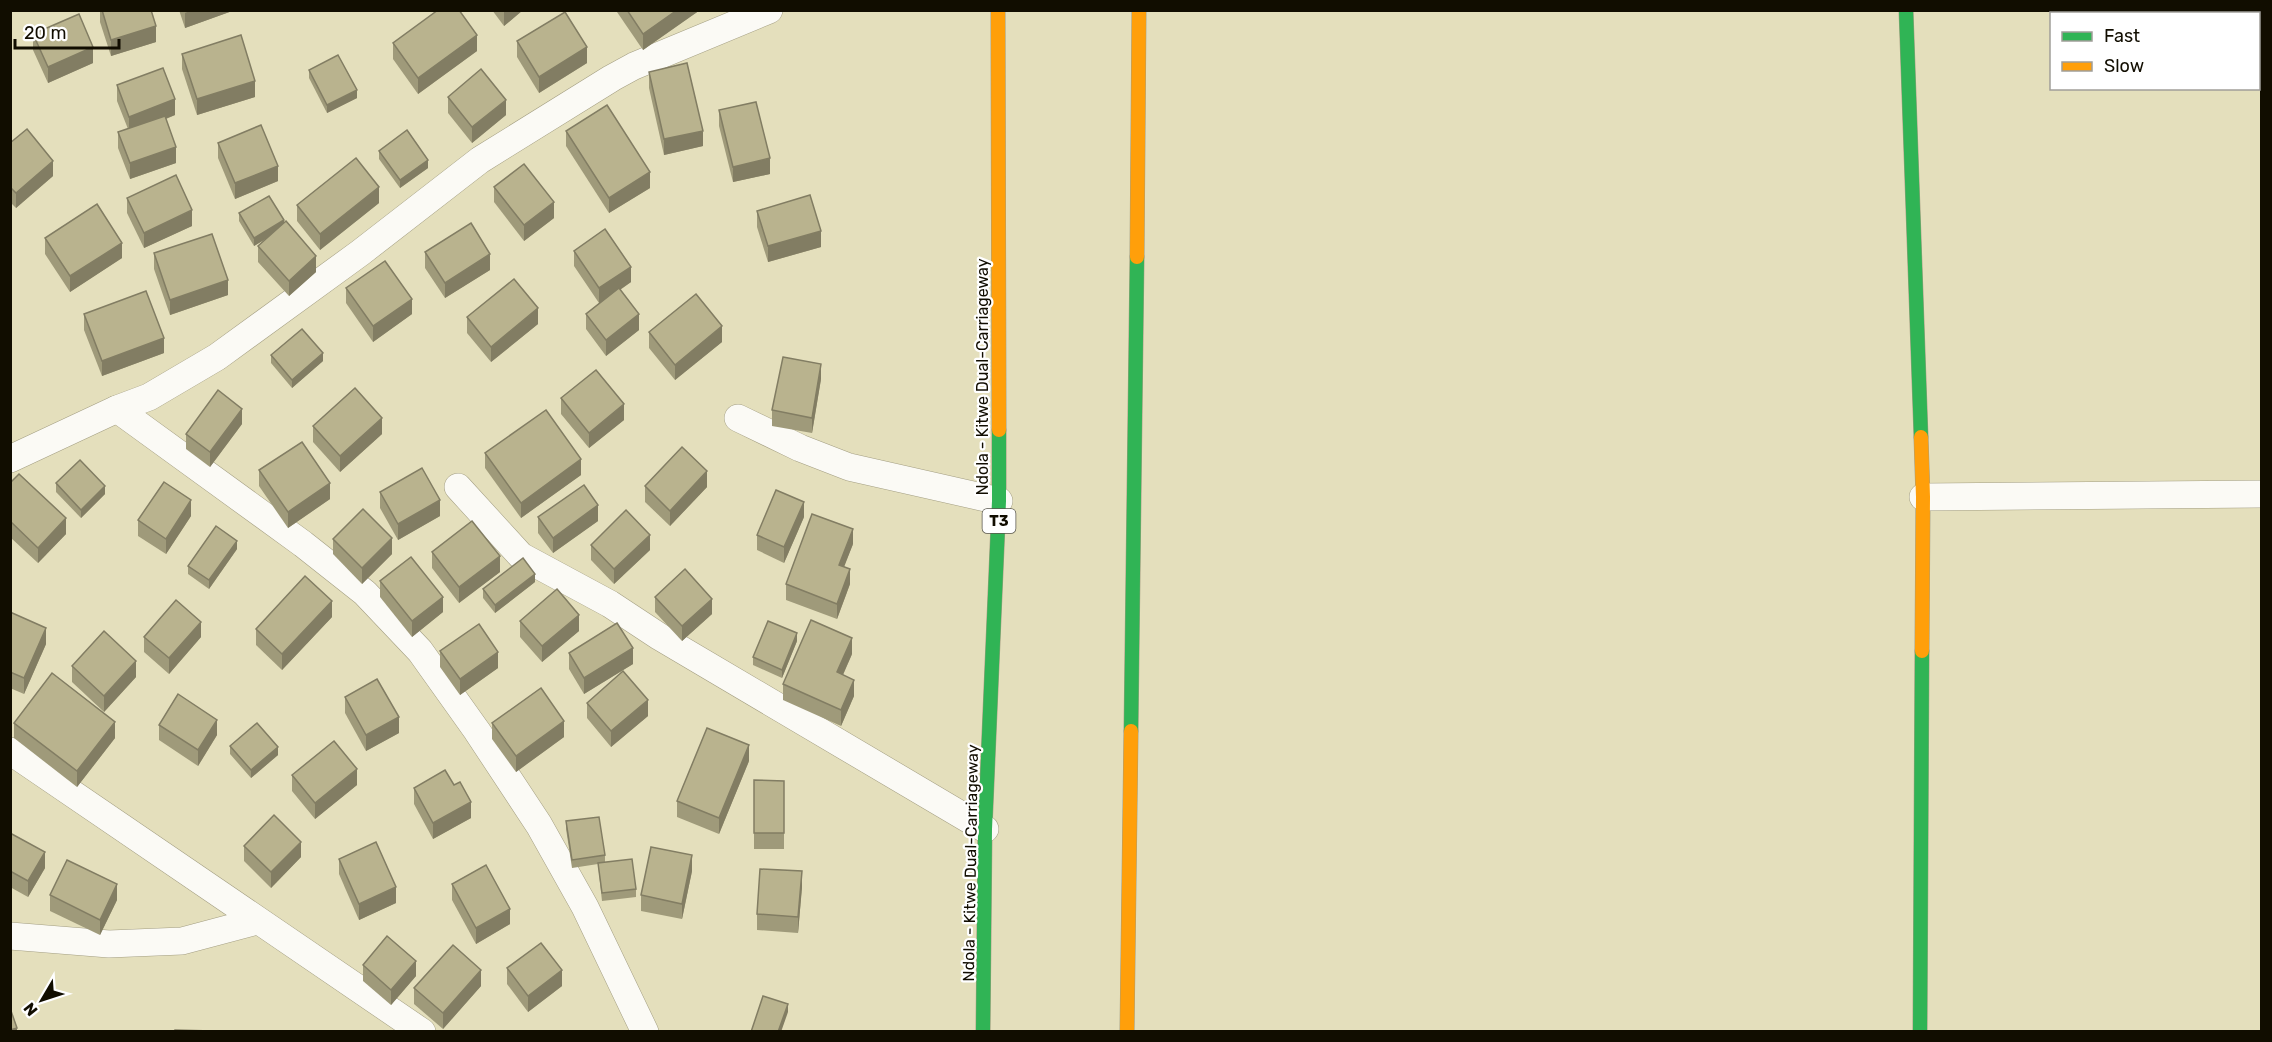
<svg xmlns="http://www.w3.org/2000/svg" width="2272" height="1042" font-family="Rubik,sans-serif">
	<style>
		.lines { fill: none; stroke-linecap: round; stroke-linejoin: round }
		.street-casing { stroke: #a39e82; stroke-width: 28 }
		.fast-casing { stroke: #a39e82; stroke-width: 15 }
		.slow-casing { stroke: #a39e82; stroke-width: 15 }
		.street { stroke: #fbfaf5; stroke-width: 27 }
		.fast { stroke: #30b455; stroke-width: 14 }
		.slow { stroke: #ff9f0a; stroke-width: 14 }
		.wall { fill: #9f9a7a }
		.shaded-wall { fill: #827d63 }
		.building { fill: #b9b38e; stroke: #827d63; stroke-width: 1.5 }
		.labels { text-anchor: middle; stroke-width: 4.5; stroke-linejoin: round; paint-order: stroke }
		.shield { fill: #fff; stroke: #58564c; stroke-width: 1.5 }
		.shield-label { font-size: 15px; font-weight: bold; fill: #110d00 }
		.street-label { font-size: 16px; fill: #110d00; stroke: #fff }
	</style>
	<rect width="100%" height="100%" fill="#e4dfbc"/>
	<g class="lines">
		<g class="street-casing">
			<g id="street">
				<polyline points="117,409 303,544 365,593 420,651 477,731 539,825 585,907 645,1032"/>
				<polyline points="738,418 800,448 849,467 999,501"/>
				<polyline points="10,459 117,409 149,397 217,357 360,253 480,160 612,78 634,66 769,10"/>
				<polyline points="458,487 521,556 610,604 660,637 985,829"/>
				<polyline points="1923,497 2262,494"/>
				<polyline points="10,751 422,1032"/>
				<polyline points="10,936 109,944 182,941 257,921"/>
			</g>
		</g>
		<g class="fast-casing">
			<g id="fast">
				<polyline points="1906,10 1921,437"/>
				<polyline points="1131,731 1137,257"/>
				<polyline points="983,1032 985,829 999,501 999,430"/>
				<polyline points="1920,1032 1922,651"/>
			</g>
		</g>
		<g class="slow-casing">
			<g id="slow">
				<polyline points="998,10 999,430"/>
				<polyline points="1137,257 1139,10"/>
				<polyline points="1921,437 1923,497 1922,651"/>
				<polyline points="1127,1032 1131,731"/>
			</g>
		</g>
		<use href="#street" class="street"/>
		<use href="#fast" class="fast"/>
		<use href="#slow" class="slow"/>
	</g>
	<g class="wall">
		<polygon points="100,10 151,10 156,42 111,56 100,22"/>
		<polygon points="179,10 235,10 185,28"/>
		<polygon points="492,10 523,10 504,26"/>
		<polygon points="617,10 700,10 643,50 617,12"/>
		<polygon points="33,34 93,63 48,83 33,50"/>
		<polygon points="517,41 587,63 539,93 517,57"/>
		<polygon points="393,43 477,51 418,94 393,59"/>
		<polygon points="182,54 255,97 197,115 182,69"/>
		<polygon points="309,70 357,98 327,113 309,78"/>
		<polygon points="649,72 703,146 664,155 649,88"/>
		<polygon points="117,85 175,115 166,119 176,163 130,179 118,148 118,132 128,129 117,101"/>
		<polygon points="448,97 506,115 472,143 448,113"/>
		<polygon points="719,110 770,174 733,182 719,126"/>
		<polygon points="566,131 650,188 609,213 566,146"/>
		<polygon points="10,143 53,176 16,208 10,202"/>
		<polygon points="218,143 278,181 235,199 218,158"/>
		<polygon points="379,151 428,168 400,188 379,159"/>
		<polygon points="494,187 554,218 524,241 494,202"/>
		<polygon points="127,198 192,226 144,248 127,213"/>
		<polygon points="379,203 320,250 297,221 297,205"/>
		<polygon points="757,211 821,247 768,262 757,227"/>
		<polygon points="239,213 284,223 316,272 289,296 258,262 258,246 267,238 254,246 239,221"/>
		<polygon points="45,238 122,258 70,292 45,254"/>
		<polygon points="574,251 631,282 620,290 639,330 606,356 586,329 586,314 599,303 574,266"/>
		<polygon points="425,252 490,270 445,298 425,268"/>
		<polygon points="154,253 228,295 170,315 154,269"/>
		<polygon points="346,288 412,314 373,342 346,303"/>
		<polygon points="84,314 164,353 102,376 84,330"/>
		<polygon points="467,317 538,324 491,362 467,333"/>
		<polygon points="649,332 722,342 675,380 649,348"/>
		<polygon points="271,355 323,361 292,388 271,363"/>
		<polygon points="821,379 812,433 772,426 772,410"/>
		<polygon points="561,398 624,420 589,448 561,414"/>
		<polygon points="242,424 210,467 186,449 186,434"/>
		<polygon points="313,426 382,434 340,472 313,442"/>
		<polygon points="485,453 581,475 521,518 485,468"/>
		<polygon points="259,470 330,499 288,528 259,486"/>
		<polygon points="10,483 66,534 38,563 10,537"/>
		<polygon points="56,483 105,494 81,518 56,492"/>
		<polygon points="645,486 707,487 670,526 645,502"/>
		<polygon points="380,492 440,516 398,540 380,508"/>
		<polygon points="191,516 166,554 138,536 138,520"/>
		<polygon points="538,517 598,521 553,553 538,533"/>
		<polygon points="804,517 784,563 757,550 757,535"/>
		<polygon points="333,539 392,554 362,584 333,554"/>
		<polygon points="853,544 844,566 850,584 837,619 786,600 786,584"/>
		<polygon points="591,545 650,550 614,584 591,560"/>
		<polygon points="237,549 209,589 188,574 188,566"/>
		<polygon points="432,552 500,572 459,603 432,568"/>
		<polygon points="380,581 443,612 412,637 380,597"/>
		<polygon points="535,582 495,613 483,598 483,589"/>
		<polygon points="655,597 712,614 682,641 655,612"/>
		<polygon points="10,612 46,644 24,694 10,688"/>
		<polygon points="332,617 282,670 256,645 256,629"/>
		<polygon points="520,621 579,631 542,662 520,637"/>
		<polygon points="144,637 201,637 169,674 144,652"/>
		<polygon points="797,641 782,678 753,665 753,657"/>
		<polygon points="440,651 498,668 460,695 440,667"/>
		<polygon points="569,653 633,664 584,694 569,669"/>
		<polygon points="852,654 843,675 854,696 841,726 783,700 783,684"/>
		<polygon points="72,666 136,677 104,712 72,682"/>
		<polygon points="345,697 399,733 366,751 345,713"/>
		<polygon points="587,703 648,716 611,747 587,718"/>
		<polygon points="14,723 115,738 77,787 14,738"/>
		<polygon points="492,723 564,737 516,772 492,739"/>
		<polygon points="159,725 217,735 198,766 159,740"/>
		<polygon points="230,746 278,755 251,778 230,754"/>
		<polygon points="749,761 719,834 677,817 677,801"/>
		<polygon points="292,775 357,785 315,819 292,791"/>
		<polygon points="754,780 784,781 784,849 754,849"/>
		<polygon points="454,785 471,818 433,839 414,804 414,788"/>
		<polygon points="566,821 605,855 605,862 636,889 636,897 602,901 598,864 572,868 566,829"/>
		<polygon points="10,833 45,868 28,897 10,887"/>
		<polygon points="244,846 301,857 271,888 244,861"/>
		<polygon points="339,859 396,903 359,920 339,874"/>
		<polygon points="692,871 682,919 641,911 641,895"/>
		<polygon points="452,884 510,924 476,944 452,900"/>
		<polygon points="802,887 798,933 757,930 757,914"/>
		<polygon points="50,895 117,900 100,935 50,911"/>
		<polygon points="363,965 416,976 391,1005 363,981"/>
		<polygon points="507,968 562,986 528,1012 507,984"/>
		<polygon points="481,986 443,1029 414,1004 414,988"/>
	</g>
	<g class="shaded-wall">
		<polygon points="192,10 235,10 185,28 185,13"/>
		<polygon points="504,10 523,10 504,26"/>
		<polygon points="677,10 700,10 643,50 643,34"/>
		<polygon points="156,26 156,42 111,56 111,40"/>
		<polygon points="477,35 477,51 418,94 418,78"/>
		<polygon points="93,47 93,63 48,83 48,67"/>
		<polygon points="587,47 587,63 539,93 539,77"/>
		<polygon points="255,81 255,97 197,115 197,99"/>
		<polygon points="357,90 357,98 327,113 327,105"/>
		<polygon points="175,99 175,115 129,133 129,117"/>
		<polygon points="506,100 506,115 472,143 472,127"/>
		<polygon points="703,131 703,146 664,155 664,139"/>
		<polygon points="176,147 176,163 130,179 130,163"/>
		<polygon points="770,158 770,174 733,182 733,167"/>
		<polygon points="428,160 428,168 400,188 400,180"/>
		<polygon points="53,161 53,176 16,208 16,193"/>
		<polygon points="278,166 278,181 235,199 235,183"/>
		<polygon points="650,172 650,188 609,213 609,198"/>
		<polygon points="379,187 379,203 320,250 320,234"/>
		<polygon points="554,202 554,218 524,241 524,225"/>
		<polygon points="192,210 192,226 144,248 144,233"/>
		<polygon points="284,220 284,228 254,246 254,238"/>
		<polygon points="821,231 821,247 768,262 768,246"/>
		<polygon points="122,243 122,258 70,292 70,276"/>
		<polygon points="490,254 490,270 445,298 445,283"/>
		<polygon points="316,256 316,272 289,296 289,281"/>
		<polygon points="631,267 631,282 599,304 599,288"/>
		<polygon points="228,280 228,295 170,315 170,300"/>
		<polygon points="412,299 412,314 373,342 373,326"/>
		<polygon points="538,308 538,324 491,362 491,347"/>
		<polygon points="639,314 639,330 606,356 606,340"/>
		<polygon points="722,326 722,342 675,380 675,365"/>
		<polygon points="164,338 164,353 102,376 102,361"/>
		<polygon points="323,353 323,361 292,388 292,380"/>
		<polygon points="821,364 821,379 812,433 812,418"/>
		<polygon points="624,404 624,420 589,448 589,433"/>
		<polygon points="242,409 242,424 210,467 210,452"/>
		<polygon points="382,418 382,434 340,472 340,456"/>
		<polygon points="581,459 581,475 521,518 521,503"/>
		<polygon points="707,471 707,487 670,526 670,511"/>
		<polygon points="330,483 330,499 288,528 288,512"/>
		<polygon points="105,486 105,494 81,518 81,510"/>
		<polygon points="191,500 191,516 166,554 166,539"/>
		<polygon points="440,500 440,516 398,540 398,524"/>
		<polygon points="804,502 804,517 784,563 784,547"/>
		<polygon points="598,505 598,521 553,553 553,538"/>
		<polygon points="66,518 66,534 38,563 38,548"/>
		<polygon points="853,529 853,544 839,580 839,565"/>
		<polygon points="650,535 650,550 614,584 614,569"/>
		<polygon points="392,538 392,554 362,584 362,568"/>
		<polygon points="237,541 237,549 209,589 209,580"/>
		<polygon points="500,556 500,572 459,603 459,587"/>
		<polygon points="850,569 850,584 837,619 837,604"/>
		<polygon points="535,574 535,582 495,613 495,605"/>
		<polygon points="443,597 443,612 412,637 412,621"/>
		<polygon points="712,599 712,614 682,641 682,626"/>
		<polygon points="332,601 332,617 282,670 282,654"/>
		<polygon points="579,615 579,631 542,662 542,646"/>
		<polygon points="201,622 201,637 169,674 169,658"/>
		<polygon points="46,628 46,644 24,694 24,678"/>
		<polygon points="797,633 797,641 782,678 782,670"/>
		<polygon points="852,638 852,654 837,688 837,672"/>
		<polygon points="633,648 633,664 584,694 584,678"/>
		<polygon points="498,652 498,668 460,695 460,679"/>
		<polygon points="136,661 136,677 104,712 104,696"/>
		<polygon points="854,680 854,696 841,726 841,710"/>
		<polygon points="648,700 648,716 611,747 611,731"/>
		<polygon points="399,717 399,733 366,751 366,735"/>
		<polygon points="217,720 217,735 198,766 198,750"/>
		<polygon points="564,721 564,737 516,772 516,756"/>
		<polygon points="115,722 115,738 77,787 77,771"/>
		<polygon points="749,745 749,761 719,834 719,818"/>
		<polygon points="278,747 278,755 251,778 251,770"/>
		<polygon points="357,769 357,785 315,819 315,803"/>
		<polygon points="471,802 471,818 433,839 433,823"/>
		<polygon points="301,842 301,857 271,888 271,872"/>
		<polygon points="45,852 45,868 28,897 28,881"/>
		<polygon points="692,855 692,871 682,919 682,904"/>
		<polygon points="802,871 802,887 798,933 798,917"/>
		<polygon points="117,884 117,900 100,935 100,920"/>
		<polygon points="396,887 396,903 359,920 359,904"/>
		<polygon points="510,909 510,924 476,944 476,928"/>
		<polygon points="416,961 416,976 391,1005 391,990"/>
		<polygon points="481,970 481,986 443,1029 443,1013"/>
		<polygon points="562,970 562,986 528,1012 528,996"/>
		<polygon points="788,1004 788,1012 781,1032 778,1032"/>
		<polygon points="17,1028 17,1032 10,1032 10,1030"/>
	</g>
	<g class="building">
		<polygon points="102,10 151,10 156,26 111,40"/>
		<polygon points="438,10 459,10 477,35 418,78 393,43"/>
		<polygon points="627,10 677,10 643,34"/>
		<polygon points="565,12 587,47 539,77 517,41"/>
		<polygon points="79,14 93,47 48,67 33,34"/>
		<polygon points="241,35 255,81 197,99 182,54"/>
		<polygon points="338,55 357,90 327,105 309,70"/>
		<polygon points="687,63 703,131 664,139 649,72"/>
		<polygon points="163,68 175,99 129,117 117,85"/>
		<polygon points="481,69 506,100 472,127 448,97"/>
		<polygon points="756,102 770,158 733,167 719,110"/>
		<polygon points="607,105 650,172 609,198 566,131"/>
		<polygon points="165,116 176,147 130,163 118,132"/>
		<polygon points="261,125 278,166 235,183 218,143"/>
		<polygon points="27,129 53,161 16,193 10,187 10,143"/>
		<polygon points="407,130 428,160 400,180 379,151"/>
		<polygon points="356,158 379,187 320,234 297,205"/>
		<polygon points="524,164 554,202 524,225 494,187"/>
		<polygon points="176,175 192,210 144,233 127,198"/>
		<polygon points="810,195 821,231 768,246 757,211"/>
		<polygon points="269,196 284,220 254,238 239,213"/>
		<polygon points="97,204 122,243 70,276 45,238"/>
		<polygon points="286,221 316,256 289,281 258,246"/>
		<polygon points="471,223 490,254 445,283 425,252"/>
		<polygon points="605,229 631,267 599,288 574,251"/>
		<polygon points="212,234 228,280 170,300 154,253"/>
		<polygon points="385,261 412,299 373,326 346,288"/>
		<polygon points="514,279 538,308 491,347 467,317"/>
		<polygon points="619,288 639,314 606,340 586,314"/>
		<polygon points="146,291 164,338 102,361 84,314"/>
		<polygon points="696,294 722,326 675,365 649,332"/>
		<polygon points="302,329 323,353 292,380 271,355"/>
		<polygon points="783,357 821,364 812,418 772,410"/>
		<polygon points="596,370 624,404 589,433 561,398"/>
		<polygon points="355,388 382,418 340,456 313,426"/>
		<polygon points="218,390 242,409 210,452 186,434"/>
		<polygon points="546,410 581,459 521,503 485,453"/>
		<polygon points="302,442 330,483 288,512 259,470"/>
		<polygon points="682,447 707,471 670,511 645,486"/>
		<polygon points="80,460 105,486 81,510 56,483"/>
		<polygon points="422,468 440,500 398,524 380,492"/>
		<polygon points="19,474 66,518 38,548 10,521 10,483"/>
		<polygon points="164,482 191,500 166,539 138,520"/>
		<polygon points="584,485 598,505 553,538 538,517"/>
		<polygon points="776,490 804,502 784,547 757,535"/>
		<polygon points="363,509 392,538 362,568 333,539"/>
		<polygon points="626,510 650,535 614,569 591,545"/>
		<polygon points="812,514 853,529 839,565 850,569 837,604 786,584"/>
		<polygon points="472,521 500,556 459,587 432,552"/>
		<polygon points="216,526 237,541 209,580 188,566"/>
		<polygon points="411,557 443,597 412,621 380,581"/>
		<polygon points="523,558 535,574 495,605 483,589"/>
		<polygon points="685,569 712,599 682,626 655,597"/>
		<polygon points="305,576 332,601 282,654 256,629"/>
		<polygon points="557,589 579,615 542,646 520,621"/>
		<polygon points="176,600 201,622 169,658 144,637"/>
		<polygon points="10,612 46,628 24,678 10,672"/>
		<polygon points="811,620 852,638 837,672 854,680 841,710 783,684"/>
		<polygon points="768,621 797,633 782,670 753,657"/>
		<polygon points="617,623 633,648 584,678 569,653"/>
		<polygon points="479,624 498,652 460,679 440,651"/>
		<polygon points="104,631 136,661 104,696 72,666"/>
		<polygon points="623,671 648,700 611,731 587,703"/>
		<polygon points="52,673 115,722 77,771 14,723"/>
		<polygon points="377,679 399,717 366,735 345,697"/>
		<polygon points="541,688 564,721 516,756 492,723"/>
		<polygon points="178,694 217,720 198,750 159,725"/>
		<polygon points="257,723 278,747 251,770 230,746"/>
		<polygon points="707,728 749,745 719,818 677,801"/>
		<polygon points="334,741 357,769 315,803 292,775"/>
		<polygon points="445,770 454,785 460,782 471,802 433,823 414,788"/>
		<polygon points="754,780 784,781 784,833 754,833"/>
		<polygon points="274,815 301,842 271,872 244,846"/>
		<polygon points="599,817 605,855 572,860 566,821"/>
		<polygon points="10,833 45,852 28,881 10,871"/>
		<polygon points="376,842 396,887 359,904 339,859"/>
		<polygon points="651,847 692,855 682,904 641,895"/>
		<polygon points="632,859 636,889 602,893 598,863"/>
		<polygon points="67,860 117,884 100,920 50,895"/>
		<polygon points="486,865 510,909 476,928 452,884"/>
		<polygon points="760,869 802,871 798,917 757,914"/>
		<polygon points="387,936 416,961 391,990 363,965"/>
		<polygon points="541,943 562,970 528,996 507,968"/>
		<polygon points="453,945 481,970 443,1013 414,988"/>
		<polygon points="763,996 788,1004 778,1032 751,1032"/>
		<polygon points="10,1008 17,1028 10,1030"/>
		<polygon points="175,1030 213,1031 175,1032"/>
	</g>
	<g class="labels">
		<rect class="shield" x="982.5" y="509" width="33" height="24" rx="4.5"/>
		<g class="shield-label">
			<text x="999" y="526">T3</text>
		</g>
		<g class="street-label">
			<text transform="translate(982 377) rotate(-90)" y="6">Ndola - Kitwe Dual-Carriageway</text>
			<text transform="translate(970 863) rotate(-89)" y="6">Ndola - Kitwe Dual-Carriageway</text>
		</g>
	</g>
	<rect width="2272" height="1042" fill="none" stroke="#110d00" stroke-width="24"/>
	<rect x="2050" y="12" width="210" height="78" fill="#ffffff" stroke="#a09e99" stroke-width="1.5"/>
	<rect x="2062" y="32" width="30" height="9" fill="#30b455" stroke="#a09e99" stroke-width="1.5"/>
	<text x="2104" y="42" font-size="18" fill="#110d00">Fast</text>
	<rect x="2062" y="62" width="30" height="9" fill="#ff9f0a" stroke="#a09e99" stroke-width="1.5"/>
	<text x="2104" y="72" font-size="18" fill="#110d00">Slow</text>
	<g transform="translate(42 1000) rotate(231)" stroke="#ffffff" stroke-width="4.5" paint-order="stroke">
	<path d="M0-4.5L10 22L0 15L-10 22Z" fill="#110d00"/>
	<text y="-9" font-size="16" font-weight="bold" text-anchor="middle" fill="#110d00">N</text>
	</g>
	<path d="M15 39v9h104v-9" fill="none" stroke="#110d00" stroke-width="3"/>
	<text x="24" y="39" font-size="18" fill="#110d00" stroke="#ffffff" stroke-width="4.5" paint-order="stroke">20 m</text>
</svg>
